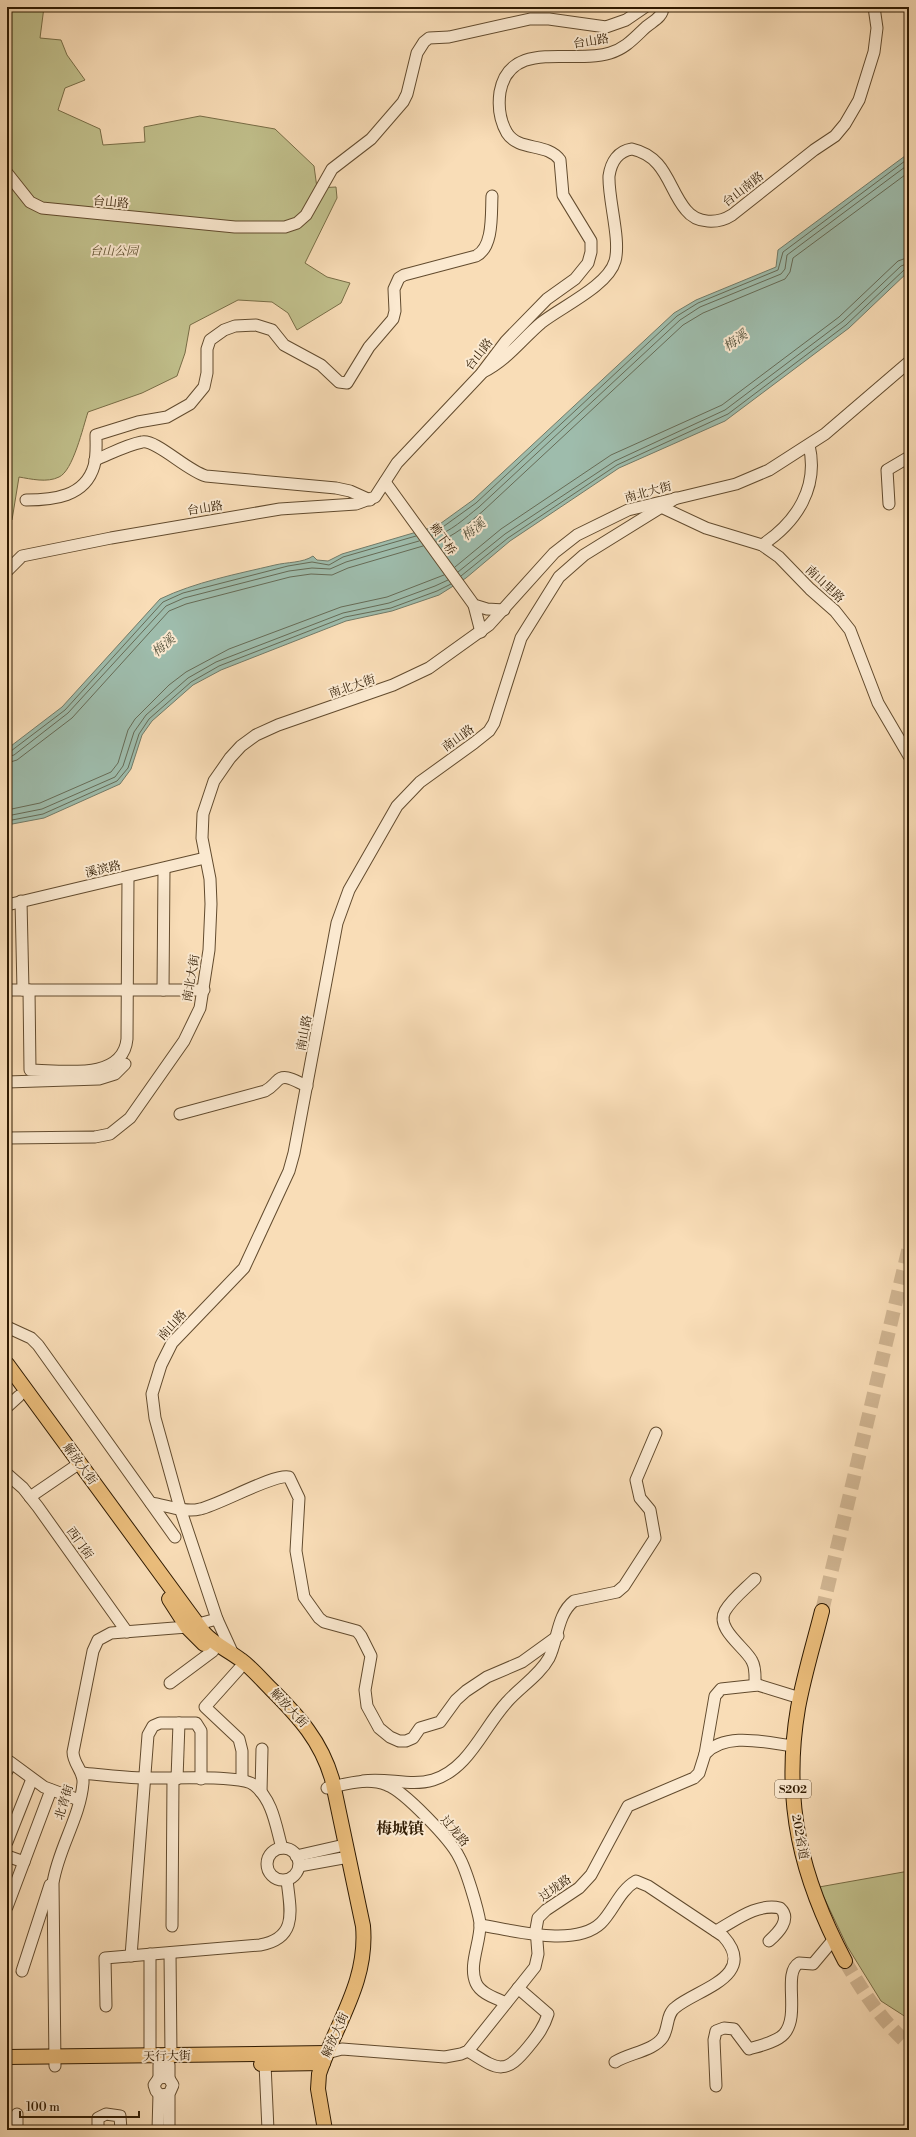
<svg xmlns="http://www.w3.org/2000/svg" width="916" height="2137" font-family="'Libre Bodoni','Noto Serif SC',serif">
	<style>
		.green { fill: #c1c08c; stroke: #786d46 }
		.water { fill: #9ebcac; stroke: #727b68 }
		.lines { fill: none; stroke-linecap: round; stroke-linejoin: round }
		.shore { stroke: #666b56; stroke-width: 1 }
		.major-tunnel { stroke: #d1b693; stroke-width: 14; stroke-dasharray: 14 7; stroke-linecap: butt }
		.minor-casing { stroke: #624b2e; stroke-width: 13 }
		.major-casing { stroke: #2f1a01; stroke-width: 16 }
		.minor { stroke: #fbe9d0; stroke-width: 11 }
		.major { stroke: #ecbe7c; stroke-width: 14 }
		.labels { text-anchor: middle; stroke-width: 4; stroke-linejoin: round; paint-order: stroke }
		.shield { fill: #fbe9d0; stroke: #6c583f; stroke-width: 1 }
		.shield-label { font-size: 11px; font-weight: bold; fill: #2f1a01 }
		.street-label { font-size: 12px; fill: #2f1a01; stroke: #fbe9d0 }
		.park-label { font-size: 12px; font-style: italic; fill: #5b4c2b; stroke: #fbe9d0 }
		.water-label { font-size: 13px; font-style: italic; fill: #56533d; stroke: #fbe9d0 }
		.district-label { font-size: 16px; font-weight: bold; fill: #2f1a01; stroke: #fbe9d0 }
	</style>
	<rect width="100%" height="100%" fill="#f9ddb7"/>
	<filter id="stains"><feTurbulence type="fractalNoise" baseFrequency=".005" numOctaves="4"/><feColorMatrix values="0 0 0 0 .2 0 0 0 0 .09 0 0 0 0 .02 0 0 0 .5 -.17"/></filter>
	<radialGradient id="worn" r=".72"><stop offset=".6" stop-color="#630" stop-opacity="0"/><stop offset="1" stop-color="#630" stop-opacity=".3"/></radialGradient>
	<g class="green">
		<path d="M7 7H44L40 38 61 40 67 55 85 80 65 88 58 110 100 129 103 145 145 142 144 127 200 116 275 129 314 166 317 188 336 187 337 198 305 263 327 277 350 283 341 303 297 330 288 313 272 302 238 300 190 325 185 353 177 376 142 393 88 412C83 427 73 471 59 477 47 483 31 479 19 477L12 520H7Z"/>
		<polygon points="909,1871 909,2019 881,2001 847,1946 819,1887"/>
	</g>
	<path class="water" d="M909 153V271L849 328 725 421 619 468 510 541 466 578 439 595 392 611 346 621 221 670 193 685 152 721 142 735 131 769 120 784 44 818 7 825V749L62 707 160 599C195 582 237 574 275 565 287 562 303 563 313 556L317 560 328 561 342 554 437 526 473 500 674 313 696 300 776 267 778 250Z"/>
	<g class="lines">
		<g class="shore">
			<polyline points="430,532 440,529 476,503 677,316 698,303 778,270 783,252 909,158"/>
			<path d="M433 537C451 532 465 518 479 507L680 320 700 307 781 274 785 269 787 255 909 164"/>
			<path d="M436 542C454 537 469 523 483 511L683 325 703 313 785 279 790 272 793 258 909 172"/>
			<polyline points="455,567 501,529 611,455 722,405 839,317 898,261 909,257"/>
			<polyline points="458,572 505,534 615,461 725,410 843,321 901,266 909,263"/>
			<polyline points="461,576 508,538 617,465 728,414 846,325 905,269 909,268"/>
			<polyline points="7,752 11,751 65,710 163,602 183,593 288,566 312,562 329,565 343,557 416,536"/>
			<polyline points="7,757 14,755 68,713 166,606 184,598 289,571 312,568 330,569 346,562 419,541"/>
			<polyline points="7,763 17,760 72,718 169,611 186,604 290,577 311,574 332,575 348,568 423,546"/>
			<polyline points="7,810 40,803 111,772 118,763 128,730 135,719 169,685 186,672 229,649 341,607 387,597 444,575"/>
			<polyline points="7,816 42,809 115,777 123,766 134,732 146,715 188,678 216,662 343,613 389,603 435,586 448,580"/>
			<polyline points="7,821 43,814 117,781 128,768 139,734 149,719 191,682 219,666 345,617 391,608 437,591 451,584"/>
		</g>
		<g class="major-tunnel">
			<polyline points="822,1611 909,1247"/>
			<path d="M845 1961C863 1992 882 2021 909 2045"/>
		</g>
		<g class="minor-casing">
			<g id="minor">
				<polyline points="7,173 30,202 42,208 235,227 285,227 297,223 306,215 332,169 371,139 403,102 407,94 417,53 424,42 429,38 449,37 530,19 549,19 606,27 626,20 645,7"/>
				<path d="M483 372C507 360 521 340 541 323 561 307 608 286 615 261 621 240 608 199 609 176 611 162 618 151 632 149 667 157 668 189 686 210 697 224 718 224 732 215L814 150 835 136 845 124 859 100 874 52 877 28 874 7"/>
				<path d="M95 460C110 454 126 445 142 442 156 439 187 471 206 476L336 488 350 491 370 500"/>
				<polyline points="385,482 474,605 487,609 504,610"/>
				<path d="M26 500C53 500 85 497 94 466 97 456 96 445 96 435L138 422 167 417 190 404 204 387 207 373V349L210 340 224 330 235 326 256 325 272 330 284 345 321 365 339 382 347 383 369 347 393 319 395 311 394 289 399 278 404 275 476 256C494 247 491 213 492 196"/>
				<polyline points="889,504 887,470 909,457"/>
				<polyline points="657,505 706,528 762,545 779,557 810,589 835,611 850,630 878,703 909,756"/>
				<path d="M762 545C797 522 819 487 809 445"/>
				<path d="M7 571 22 556 111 538 280 509 356 504 375 497 397 463 481 374 506 341 547 299 575 279 588 263 591 252V241L563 195 560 160C547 142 519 152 507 133 500 121 498 106 500 92 510 38 572 65 610 53 626 48 634 38 646 27 653 21 663 17 663 7"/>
				<polyline points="474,605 481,632"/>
				<polyline points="21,901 23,990"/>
				<polyline points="7,905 205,858"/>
				<polyline points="7,990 204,990"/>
				<path d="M29 990 30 1070C60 1070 123 1082 127 1039L128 877"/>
				<polyline points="163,990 164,869"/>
				<polyline points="7,1082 99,1079 115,1074 125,1064"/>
				<path d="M180 1114 265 1091C271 1088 273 1085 277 1081 285 1072 298 1083 307 1086"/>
				<polyline points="7,1138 95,1137 110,1134 130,1118 184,1041 200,1008 209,950 211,904 210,879 202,838 203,814 214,781 230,758 241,746 256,735 278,725 393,685 429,668 489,625 554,553 577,535 628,510 736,484 769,470 825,434 909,362"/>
				<polyline points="7,1327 31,1338 38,1345 175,1537"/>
				<polyline points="7,1407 19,1396"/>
				<polyline points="7,1474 23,1488 38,1507 127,1632"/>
				<polyline points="30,1497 74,1467"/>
				<path d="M151 1503C165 1505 185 1513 200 1509 219 1505 275 1473 289 1477L299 1498 296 1551 304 1597 319 1618 324 1622 357 1631 361 1636 371 1656 365 1690 367 1706 379 1728 390 1737 399 1741H406L413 1738 420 1728 440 1722 456 1700 466 1691 487 1677 522 1662 558 1636"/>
				<path d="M755 1579C745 1589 732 1599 725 1611 715 1629 746 1648 752 1661 756 1668 755 1677 755 1685"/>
				<polyline points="233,1654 217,1619 180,1508 155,1418 152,1394 161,1365 172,1343 244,1268 289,1171 294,1153 337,923 349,890 397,806 420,782 474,743 489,731 494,723 521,638 559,577 584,555 676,498"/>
				<polyline points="239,1669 205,1707 239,1739 242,1751 242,1780"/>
				<polyline points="170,1683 213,1651"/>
				<polyline points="705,1754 715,1696 721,1689 758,1685 800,1698"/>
				<polyline points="7,1771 10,1762 44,1787 79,1800"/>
				<path d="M82 1773C103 1775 124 1778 146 1778 167 1779 241 1774 254 1785 273 1800 276 1827 282 1848"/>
				<polyline points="177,1779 179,1723"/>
				<path d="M363 1781C386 1777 410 1787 433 1780 469 1769 483 1728 507 1702 520 1687 539 1676 549 1658 558 1640 557 1614 574 1601L617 1592 624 1586 655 1538 650 1510 640 1498 636 1480 656 1433"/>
				<path d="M327 1788C347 1784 367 1777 387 1785 404 1791 451 1840 459 1857 466 1869 478 1909 480 1923 481 1942 468 1965 476 1983 481 1994 496 1998 506 2003"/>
				<polyline points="261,1792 262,1749"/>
				<polyline points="7,1842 32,1779"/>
				<circle cx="283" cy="1864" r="16"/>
				<polyline points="7,1856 24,1862"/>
				<polyline points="296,1856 340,1846"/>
				<polyline points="299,1866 343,1858"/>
				<polyline points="7,1907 51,1790"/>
				<path d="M480 1925C513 1930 575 1948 601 1923 614 1910 619 1891 636 1881L648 1886 723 1936C759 1976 698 1989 676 2007 666 2014 669 2027 663 2037 654 2051 629 2053 615 2062"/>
				<polyline points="172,1926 173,1778"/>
				<path d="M716 1931C736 1920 757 1903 780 1908 792 1919 778 1933 769 1941"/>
				<polyline points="170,1953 171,2056"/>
				<polyline points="131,1956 148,1735 153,1726 160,1723 196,1723 201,1731 201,1779"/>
				<polyline points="22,1971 50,1885"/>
				<path d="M106 2006 105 1958 260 1945C299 1938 290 1909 287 1880"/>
				<path d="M468 2051C498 2070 505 2076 529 2046 538 2035 544 2027 548 2014L518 1988"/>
				<path d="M327 2053 342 2049 445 2057 461 2054 468 2051 535 1967 538 1954 536 1929 538 1918 546 1910 579 1888 591 1875 628 1806 694 1778 699 1773 705 1754C726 1731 767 1743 794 1746"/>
				<polyline points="150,2056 150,1954"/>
				<polyline points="265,2064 268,2130"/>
				<path d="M55 2066 53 1883C58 1849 80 1818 83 1783 84 1771 73 1764 73 1752L93 1651 98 1640 111 1633 187 1627 217 1619"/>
				<polyline points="159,2078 159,2065"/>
				<polyline points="169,2078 169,2065"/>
				<path d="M716 2086 714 2040 716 2031 724 2028 734 2029 749 2049C759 2046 777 2042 784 2034 801 2015 782 1973 799 1963L813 1964 834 1939"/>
				<polyline points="17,2130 17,2114"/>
				<polyline points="98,2130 98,2118 106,2114 120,2116 121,2130"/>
				<polyline points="158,2130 159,2094"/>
				<polyline points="169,2130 169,2094 173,2085 168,2077 159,2078 154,2085 156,2091 160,2095 169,2094"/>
			</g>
		</g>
		<g class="major-casing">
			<g id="major">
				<path d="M7 1364 204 1633C215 1645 228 1650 241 1660 252 1668 261 1679 271 1689 299 1717 321 1741 332 1779L363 1926C368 1982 336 2023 319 2074L318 2089 325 2130"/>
				<polyline points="169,1599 187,1627 204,1644"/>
				<path d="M822 1611C814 1643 804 1675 798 1708 782 1802 801 1878 845 1961"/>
				<polyline points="7,2057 327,2053"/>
				<polyline points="261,2064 323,2063"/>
			</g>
		</g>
		<use href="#minor" class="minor"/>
		<use href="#major" class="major"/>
	</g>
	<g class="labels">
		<rect class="shield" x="775" y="1780" width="36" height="18" rx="3"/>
		<g class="shield-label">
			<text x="793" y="1793">S202</text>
		</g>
		<g class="street-label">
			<text transform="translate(591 41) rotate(-9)" y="4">台山路</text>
			<text transform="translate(743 189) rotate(-38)" y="4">台山南路</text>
			<text transform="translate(111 202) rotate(5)" y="4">台山路</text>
			<text transform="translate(479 354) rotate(-52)" y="4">台山路</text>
			<text transform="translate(648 492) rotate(-15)" y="4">南北大街</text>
			<text transform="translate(205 508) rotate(-9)" y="4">台山路</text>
			<text transform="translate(443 539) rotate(54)" y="4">赖下桥</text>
			<text transform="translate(825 584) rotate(43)" y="4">南山里路</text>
			<text transform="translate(352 686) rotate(-19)" y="4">南北大街</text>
			<text transform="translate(458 738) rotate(-36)" y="4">南山路</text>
			<text transform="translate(103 869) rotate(-13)" y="4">溪滨路</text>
			<text transform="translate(191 978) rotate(-80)" y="4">南北大街</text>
			<text transform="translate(304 1033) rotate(-79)" y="4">南山路</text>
			<text transform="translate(172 1325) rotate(-48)" y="4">南山路</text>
			<text transform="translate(80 1464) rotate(54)" y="4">解放大街</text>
			<text transform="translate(80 1543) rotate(54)" y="4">西门街</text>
			<text transform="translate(289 1708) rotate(47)" y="4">解放大街</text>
			<text transform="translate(64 1802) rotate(-73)" y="4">北青街</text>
			<text transform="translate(455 1831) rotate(50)" y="4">过龙路</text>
			<text transform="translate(800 1837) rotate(80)" y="4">202省道</text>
			<text transform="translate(555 1888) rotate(-35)" y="4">过垅路</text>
			<text transform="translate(335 2035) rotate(-66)" y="4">解放大街</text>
			<text transform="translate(167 2056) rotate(-1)" y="4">天行大街</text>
		</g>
		<g class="park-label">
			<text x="114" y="255">台山公园</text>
		</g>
		<g class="water-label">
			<text transform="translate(735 340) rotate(-35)" y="5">梅溪</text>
			<text transform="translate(473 529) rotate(-39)" y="5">梅溪</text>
			<text transform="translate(163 645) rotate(-41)" y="5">梅溪</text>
		</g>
		<g class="district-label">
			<text x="400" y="1834">梅城镇</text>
		</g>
	</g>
	<rect width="916" height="2137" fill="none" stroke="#f9ddb7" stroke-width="24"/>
	<rect x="8" y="8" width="900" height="2121" fill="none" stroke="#2f1a01" stroke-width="2"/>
	<rect x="12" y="12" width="892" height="2113" fill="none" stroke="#2f1a01"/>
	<path d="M20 2111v6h119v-6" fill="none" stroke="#2f1a01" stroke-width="2"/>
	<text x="26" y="2111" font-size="12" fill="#2f1a01" stroke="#fbe9d0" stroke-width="3" paint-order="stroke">100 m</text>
	<rect width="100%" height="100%" filter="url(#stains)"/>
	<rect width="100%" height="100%" fill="url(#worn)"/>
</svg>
